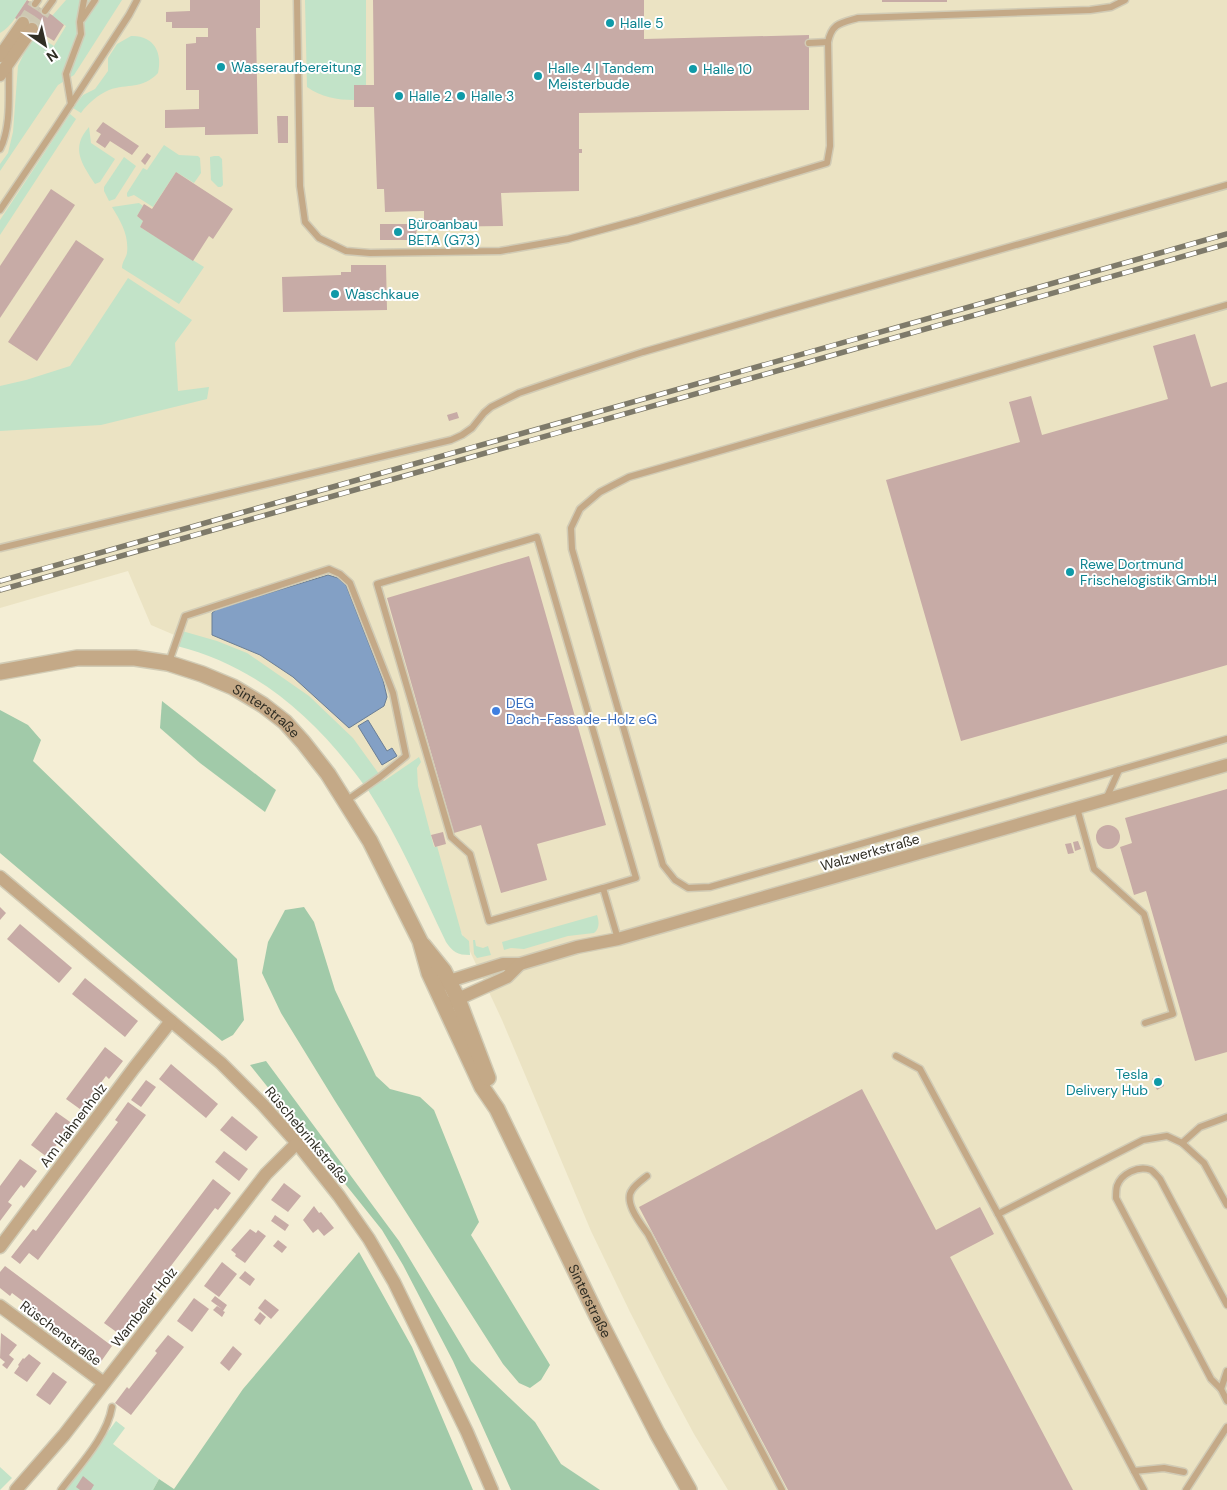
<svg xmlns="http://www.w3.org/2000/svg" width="1227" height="1490" font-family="'DM Sans',sans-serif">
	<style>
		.built { fill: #ebe3c3 }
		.green { fill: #c2e3c8 }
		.forest { fill: #a1caa9 }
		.water { fill: #83a0c5; stroke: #6a7e95 }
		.building { fill: #c7aba6 }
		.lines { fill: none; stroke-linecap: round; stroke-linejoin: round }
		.minor-tunnel { stroke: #cdc8b2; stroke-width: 12; stroke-dasharray: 12 6; stroke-linecap: butt }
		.service-casing { stroke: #d1cbb5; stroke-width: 9 }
		.minor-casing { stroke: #d1cbb5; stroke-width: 15 }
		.tertiary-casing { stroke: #d1cbb5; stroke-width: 18 }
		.service { stroke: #c4a987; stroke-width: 6 }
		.minor { stroke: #c4a987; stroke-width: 12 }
		.tertiary { stroke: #c4a987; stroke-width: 15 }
		.rail-casing { stroke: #7e7a6a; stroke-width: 5.5 }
		.rail { stroke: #fff; stroke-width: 4; stroke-dasharray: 11; stroke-linecap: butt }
		.culture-dot { fill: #0f9aa8; stroke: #fff; stroke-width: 2 }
		.shop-dot { fill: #3f7fe0; stroke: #fff; stroke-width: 2 }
		.labels { text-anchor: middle; stroke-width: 4; stroke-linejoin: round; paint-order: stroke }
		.culture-label { font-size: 14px; fill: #0d838f; stroke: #fff; text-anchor: start }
		.shop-label { font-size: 14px; fill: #366cbe; stroke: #fff; text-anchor: start }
		.street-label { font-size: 14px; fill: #302e24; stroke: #fff }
	</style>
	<rect width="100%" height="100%" fill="#f4eed5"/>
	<polygon class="built" points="0,0 1227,0 1227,1490 728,1490 694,1434 667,1384 630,1312 591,1231 502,1020 405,812 335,736 270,676 151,625 128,571 0,608"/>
	<g class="green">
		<path d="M0 0H27C19 11 12 27 0 33Z"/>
		<polygon points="66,0 122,0 74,75 58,85 0,171 0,164 8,153 13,132 18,66 28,45 35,34 54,46 66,26 52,16"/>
		<path d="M305 0H366V85H354V100C337 100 321 97 307 87Z"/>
		<path d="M131 36C153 35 163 52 158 73 142 90 128 83 109 90 98 95 88 103 81 113L73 108 83 95 95 89 108 71V58L117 44Z"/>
		<polygon points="70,114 76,119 0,235 0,220"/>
		<path d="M89 127 91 143 115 159 100 182 95 184C82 164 70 148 89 127Z"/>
		<polygon points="164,145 179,155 198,156 200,158 201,173 194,183 176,172 153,207 134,195 128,197 127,196 127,193 143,168 147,170"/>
		<polygon points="214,156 219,156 222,159 223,185 221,187 218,187 211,180 210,160 210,157"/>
		<polygon points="124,157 136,166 115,199 109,201 104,191 104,187"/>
		<path d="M139 203 143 206 137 216 143 221 140 227 204 267 179 304 122 268C122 262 126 258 127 253 129 235 121 222 112 207Z"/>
		<polygon points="128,278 192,320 175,343 178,391 209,387 207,399 101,425 0,431 0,386 26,380 70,366"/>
		<path d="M182 631 217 641 247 653 309 696 353 738 379 774 364 785C315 718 259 667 177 646Z"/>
		<path d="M419 757 421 762 417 768 418 786 434 847 437 846 462 935 469 941 470 955C457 955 453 952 446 942 421 890 399 838 368 790L383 780 384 781Z"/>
		<path d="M597 915C599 921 600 928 594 933L568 936 524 949 511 948 504 950 502 942Z"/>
		<polygon points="473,940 475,940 476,946 483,948 488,946 491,955 477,958 474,954"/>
		<polygon points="116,1421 125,1428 113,1444 159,1479 153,1490 65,1490"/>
		<polygon points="0,1467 12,1478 0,1490"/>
	</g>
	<g class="forest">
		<polygon points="162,701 276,790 265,812 200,763 160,728"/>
		<polygon points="0,710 28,725 41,740 33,761 237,959 244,1020 233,1035 222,1041 0,853"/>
		<polygon points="304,907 314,922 335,990 376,1076 390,1089 420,1097 434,1110 479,1222 471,1235 550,1365 541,1380 530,1388 519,1383 503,1364 335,1101 281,1013 262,973 268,942 285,910"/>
		<polygon points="266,1061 399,1241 471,1361 535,1422 561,1464 600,1490 511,1490 453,1361 403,1265 382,1230 250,1065"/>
		<polygon points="359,1252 412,1347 473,1490 153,1490 159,1479 174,1489 243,1389"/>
	</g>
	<g class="water">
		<polygon points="328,575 338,578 346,585 383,680 387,697 384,706 349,728 293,677 260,655 212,635 212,613 217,609"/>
		<polygon points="368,720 387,751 392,748 397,756 382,765 358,726"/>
	</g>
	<g class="building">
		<polygon points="27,0 52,15 64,25 54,41 41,33 40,34 15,18"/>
		<polygon points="190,0 260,0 260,28 256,28 258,134 205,135 205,127 165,128 165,110 199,109 199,90 186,90 186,44 196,43 196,37 208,37 208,28 172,28 172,22 166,22 166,12 190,11"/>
		<polygon points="373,0 644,0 644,39 809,35 809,110 579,113 579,149 582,149 582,153 579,153 579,191 501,193 503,226 424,227 424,211 385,212 384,189 377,189 374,107 354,107 354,85 374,85"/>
		<rect x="882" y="0" width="65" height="2"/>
		<polygon points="277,116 288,116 288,143 278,143"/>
		<polygon points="103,122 139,146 132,155 110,141 105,148 96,142 101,134 96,131"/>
		<polygon points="147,153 151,156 145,165 141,161"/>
		<polygon points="176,172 233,209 213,239 209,236 193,261 140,227 143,221 137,216 144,204 152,209"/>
		<polygon points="51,189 75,205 0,318 0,266"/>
		<polygon points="380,224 417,224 416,240 380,240"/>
		<polygon points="76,240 104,259 37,361 8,342"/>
		<polygon points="351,265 386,265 387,310 283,312 282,277 341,275 341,272 351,272"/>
		<polygon points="1195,334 1211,387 1227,382 1227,665 961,741 886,480 1020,442 1009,402 1031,396 1042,435 1168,399 1153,346"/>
		<polygon points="457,412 459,418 449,421 447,415"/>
		<polygon points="529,556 606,825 537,844 547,880 501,893 481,825 454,833 387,598"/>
		<polygon points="1227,789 1227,1052 1195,1061 1146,891 1134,895 1120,847 1132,843 1125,818"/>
		<circle cx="1108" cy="837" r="12"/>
		<polygon points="443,832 446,844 435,847 431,835"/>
		<polygon points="1078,841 1081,849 1075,851 1073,842"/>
		<polygon points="1071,843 1074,853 1068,854 1065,844"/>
		<polygon points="0,907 6,913 0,920"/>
		<polygon points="20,924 72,968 59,983 7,939"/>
		<polygon points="85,978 138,1021 125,1037 72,994"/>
		<polygon points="105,1047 123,1061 109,1079 106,1076 94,1092 98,1094 84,1112 66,1099"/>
		<polygon points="171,1064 218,1104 206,1118 159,1079"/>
		<polygon points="1159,1075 1164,1086 1157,1090 1152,1079"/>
		<polygon points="146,1080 156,1087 141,1107 131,1100"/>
		<polygon points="862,1089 936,1230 980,1207 994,1234 950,1257 1073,1490 788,1490 639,1207"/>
		<polygon points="128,1102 146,1115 38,1260 29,1253 20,1264 11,1257 33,1229 36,1231 118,1122 115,1120"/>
		<polygon points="56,1112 73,1124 47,1157 31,1145"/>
		<polygon points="232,1116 258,1137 246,1151 220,1130"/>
		<polygon points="224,1151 248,1169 239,1181 215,1162"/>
		<polygon points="20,1159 37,1171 24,1188 21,1185 8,1202 12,1205 0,1221 0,1186"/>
		<polygon points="213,1179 231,1193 218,1210 215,1208 132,1317 135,1319 122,1336 104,1323"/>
		<polygon points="284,1183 301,1196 288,1212 271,1200"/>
		<polygon points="314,1206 319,1213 321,1212 334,1228 324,1236 318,1229 313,1233 303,1220"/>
		<polygon points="275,1215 289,1225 285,1231 271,1221"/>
		<polygon points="250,1229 256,1233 258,1230 266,1236 245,1263 235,1256 236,1254 231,1250"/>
		<polygon points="278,1240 287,1247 282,1253 273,1246"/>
		<polygon points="222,1262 237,1274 219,1297 204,1286"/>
		<polygon points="5,1266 112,1346 100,1363 82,1350 84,1347 12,1293 10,1296 0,1288 0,1272"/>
		<polygon points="245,1271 255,1279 250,1286 239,1278"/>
		<polygon points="215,1296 227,1305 223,1311 225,1312 222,1317 213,1310 217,1306 222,1309 211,1301"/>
		<polygon points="194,1298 209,1309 192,1332 177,1321"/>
		<polygon points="265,1299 279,1310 271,1319 258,1308"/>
		<polygon points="260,1312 266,1317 260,1325 254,1320"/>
		<polygon points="1,1333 17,1345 9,1355 14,1359 7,1369 2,1365 5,1362 0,1358"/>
		<polygon points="168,1335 184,1347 131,1415 115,1403 127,1387 129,1389 157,1353 155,1351"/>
		<polygon points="233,1346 242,1354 229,1371 220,1363"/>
		<polygon points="29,1354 41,1363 27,1382 14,1373 19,1366 18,1365 23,1358 24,1359"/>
		<polygon points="53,1372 67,1382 50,1405 36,1395"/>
		<polygon points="83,1476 94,1485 91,1490 80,1490 76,1487"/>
	</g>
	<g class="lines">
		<g class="minor-tunnel">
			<polyline points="23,23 35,4"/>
			<polyline points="32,29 45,11"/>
		</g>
		<g class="service-casing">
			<g id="service">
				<path d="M297 0 300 186 305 222 319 238 346 251 370 253 500 251 568 239 638 220 827 163 830 146 828 42C832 23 841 23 858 18L1090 10 1111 7 1125 0"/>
				<polyline points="35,4 38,0"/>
				<polyline points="45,11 53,0"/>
				<polyline points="82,19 95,0"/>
				<polyline points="809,43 828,42"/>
				<polyline points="71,104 66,74 81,34 80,22 84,0"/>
				<path d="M0 149C12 125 8 93 9 67"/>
				<polyline points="0,210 56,127 129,15 137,0"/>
				<polyline points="1227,305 629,477 600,492 580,509 571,528 572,549 663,865 675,880 688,888 710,887 1227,739"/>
				<polyline points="0,548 451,440 462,435 472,428 484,413 491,407 519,393 569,376 643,352 784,311 1227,185"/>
				<polyline points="169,662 185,616 329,569 340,574 350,583 393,693 406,756 380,777 346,801"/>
				<polyline points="1106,799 1119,770"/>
				<polyline points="1077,808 1094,869 1144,914 1173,1014 1145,1023"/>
				<polyline points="603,888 489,921 470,854 451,837 377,584 537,537 636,878 603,888 618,939"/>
				<polyline points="896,1056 920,1069 998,1214 1143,1140 1167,1136 1182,1143 1204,1163 1227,1205"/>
				<polyline points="1182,1143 1200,1127 1227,1117"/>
				<path d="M647 1176C642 1180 635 1185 632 1190 623 1202 641 1224 648 1234L782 1490"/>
				<polyline points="998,1214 1144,1490"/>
				<path d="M1227 1305 1160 1179C1157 1176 1154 1172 1151 1170 1138 1165 1121 1174 1117 1186 1116 1190 1116 1194 1116 1198L1211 1379 1221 1389 1227 1401"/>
				<polyline points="1221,1389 1227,1371"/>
				<polyline points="1134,1471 1164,1468 1184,1472"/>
				<path d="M61 1490C79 1466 107 1437 112 1407"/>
				<polyline points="1186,1490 1227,1427"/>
			</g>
		</g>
		<g class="minor-casing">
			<g id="minor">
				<polyline points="0,56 23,23"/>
				<polyline points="0,75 32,29"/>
				<polyline points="0,877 221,1063 263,1105 297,1143 339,1196 369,1239 394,1282 467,1432 492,1490"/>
				<polyline points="440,984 503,964 520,964 577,947 618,939 1227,765"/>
				<polyline points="449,1003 507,977 520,964"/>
				<polyline points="0,1247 134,1068 171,1021"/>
				<polyline points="0,1306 104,1383"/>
				<polyline points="16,1490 64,1435 266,1174 297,1143"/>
			</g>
		</g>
		<g class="tertiary-casing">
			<g id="tertiary">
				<path id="s1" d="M0 672 77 658H135L168 663 202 674 233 687 263 705 285 722 303 742 328 774 370 841 420 941 429 973 482 1087 497 1109 597 1316 657 1433 689 1490"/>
				<polyline points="423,945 444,971 458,999 488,1078"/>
			</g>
		</g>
		<use href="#service" class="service"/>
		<use href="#minor" class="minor"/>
		<use href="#tertiary" class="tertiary"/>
		<g class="rail-casing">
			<g id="rail">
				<polyline points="0,581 1227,234"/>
				<polyline points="0,590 1227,244"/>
			</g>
		</g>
		<use href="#rail" class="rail"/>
	</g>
	<g class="culture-dot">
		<circle cx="610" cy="23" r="5"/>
		<circle cx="221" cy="67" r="5"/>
		<circle cx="693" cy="69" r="5"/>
		<circle cx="538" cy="76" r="5"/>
		<circle cx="399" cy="96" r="5"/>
		<circle cx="461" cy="96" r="5"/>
		<circle cx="398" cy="232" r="5"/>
		<circle cx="335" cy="294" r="5"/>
		<circle cx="1070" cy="572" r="5"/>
		<circle cx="1158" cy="1082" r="5"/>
	</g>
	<circle class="shop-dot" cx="496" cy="711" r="5"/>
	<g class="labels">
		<g class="culture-label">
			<text x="620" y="28">Halle 5</text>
			<text x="231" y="72">Wasseraufbereitung</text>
			<text x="548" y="73">Halle 4 | Tandem<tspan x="548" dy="16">Meisterbude</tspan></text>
			<text x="703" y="74">Halle 10</text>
			<text x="409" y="101">Halle 2</text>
			<text x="471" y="101">Halle 3</text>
			<text x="408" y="229">Büroanbau<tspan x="408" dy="16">BETA (G73)</tspan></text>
			<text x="345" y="299">Waschkaue</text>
			<text x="1080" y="569">Rewe Dortmund<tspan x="1080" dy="16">Frischelogistik GmbH</tspan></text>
			<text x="1148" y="1079" text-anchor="end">Tesla<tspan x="1148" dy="16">Delivery Hub</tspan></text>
		</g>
		<g class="shop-label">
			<text x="506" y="708">DEG<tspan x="506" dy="16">Dach-Fassade-Holz eG</tspan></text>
		</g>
		<g class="street-label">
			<text dy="5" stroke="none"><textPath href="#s1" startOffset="280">Sinterstraße</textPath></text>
			<text transform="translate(870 852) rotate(-16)" y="5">Walzwerkstraße</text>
			<text transform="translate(73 1125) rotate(-53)" y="5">Am Hahnenholz</text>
			<text transform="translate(307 1135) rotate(50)" y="5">Rüschebrinkstraße</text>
			<text dy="5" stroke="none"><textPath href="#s1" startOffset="959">Sinterstraße</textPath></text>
			<text transform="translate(144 1307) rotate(-52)" y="5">Wambeler Holz</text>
			<text transform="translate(61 1333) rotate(37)" y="5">Rüschenstraße</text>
		</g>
	</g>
	<g transform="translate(45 45) rotate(146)" stroke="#ffffff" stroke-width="4" paint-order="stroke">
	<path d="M0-4L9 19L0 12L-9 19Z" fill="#302e24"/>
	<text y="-8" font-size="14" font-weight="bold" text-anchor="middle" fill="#302e24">N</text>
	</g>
</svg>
